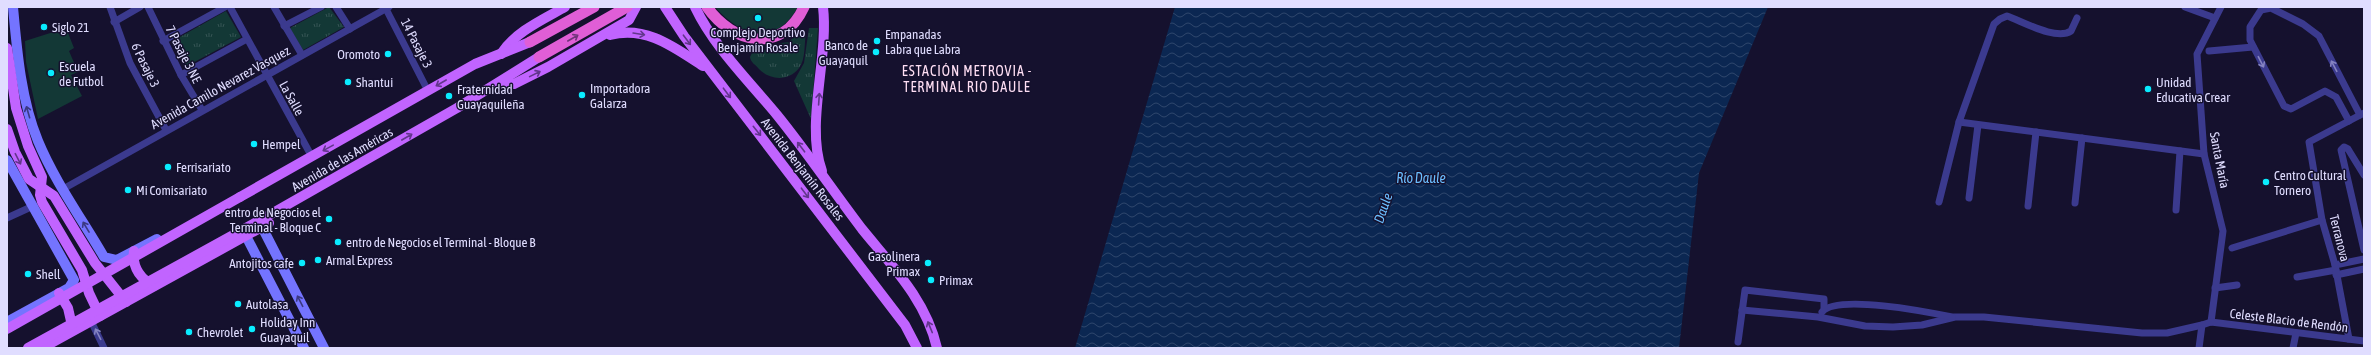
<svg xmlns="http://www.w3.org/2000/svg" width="2371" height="355" font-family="'Asap Condensed',sans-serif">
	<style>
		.green { fill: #133836 }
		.park { fill: url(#park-tufts) }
		.water { fill: url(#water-waves) }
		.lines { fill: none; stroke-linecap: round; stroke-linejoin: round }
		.minor { stroke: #3b3a8e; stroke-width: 7 }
		.secondary { stroke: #7474ff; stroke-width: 10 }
		.primary { stroke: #c164ff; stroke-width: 10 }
		.trunk { stroke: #e05ed6; stroke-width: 11 }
		.primary-bridge { stroke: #c164ff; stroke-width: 10 }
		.oneway { stroke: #62368c }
		.oneway2 { stroke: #70347a }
		.oneway3 { stroke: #8583c1 }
		.oneway4 { stroke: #3b3982 }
		.poi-dot { fill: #09ecff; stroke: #15112e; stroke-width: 1.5 }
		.labels { text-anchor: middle; stroke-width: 3; stroke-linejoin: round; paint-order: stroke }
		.poi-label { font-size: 13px; fill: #e0ddff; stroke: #15112e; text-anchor: start }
		.street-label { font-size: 13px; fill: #e0ddff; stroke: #15112e }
		.neighbourhood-label { font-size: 14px; letter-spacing: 1px; fill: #ffdff4; stroke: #15112e }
		.water-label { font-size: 14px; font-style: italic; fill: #6bbeff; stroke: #15112e }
	</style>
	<defs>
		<pattern id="park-tufts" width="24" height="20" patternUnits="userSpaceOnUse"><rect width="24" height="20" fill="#133836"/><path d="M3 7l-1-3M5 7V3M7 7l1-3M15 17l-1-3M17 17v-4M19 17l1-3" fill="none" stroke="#355454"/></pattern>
		<pattern id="water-waves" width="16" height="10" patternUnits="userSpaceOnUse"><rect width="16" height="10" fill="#0b2752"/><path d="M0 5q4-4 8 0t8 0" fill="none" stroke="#2e466c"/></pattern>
	</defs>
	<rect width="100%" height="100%" fill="#15112e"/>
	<g class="green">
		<path d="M715 7H798C774 48 742 37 715 7Z"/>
		<polygon points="66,28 74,48 69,51 78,72 71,75 82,96 38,119 26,62 25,41"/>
	</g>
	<g class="park">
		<polygon points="329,7 344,27 303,50 290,28"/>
		<polygon points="226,11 241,37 185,67 171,42"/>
		<polygon points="809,28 818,28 811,119 794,81 804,63"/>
		<path d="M801 29 806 32C804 43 806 59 799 68 788 82 770 80 759 69 755 64 751 63 750 57L753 51 759 49 769 51 781 43 789 42Z"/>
	</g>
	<polygon class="water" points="1175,7 1768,7 1699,173 1679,348 1075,348"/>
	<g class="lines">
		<g class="minor">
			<polyline points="110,7 130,63 166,130"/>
			<polyline points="148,7 181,75 202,110"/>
			<polyline points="230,7 312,157"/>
			<polyline points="274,7 302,55"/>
			<polyline points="336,7 350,29"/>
			<polyline points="385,7 428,91"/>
			<polyline points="2185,7 2215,18"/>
			<polyline points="114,22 140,7"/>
			<polyline points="284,26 321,7"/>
			<polyline points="163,41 225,7"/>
			<polyline points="2209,51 2253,47"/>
			<polyline points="181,75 247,39"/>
			<polyline points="2349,121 2336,97 2325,91 2291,109 2284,106 2250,40 2250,27 2261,10 2271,8 2303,24 2319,36 2360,115"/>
			<polyline points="1959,122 2204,154"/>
			<polyline points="2364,175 2348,149 2344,147 2341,150 2364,250"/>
			<polyline points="63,189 389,7"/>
			<polyline points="1969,198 1978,125"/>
			<path d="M1939 202 1959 122 1994 24 2000 19 2007 16C2022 21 2056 41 2071 31L2077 18"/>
			<polyline points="2075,203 2082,138"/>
			<polyline points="2028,206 2036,132"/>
			<polyline points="2176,210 2180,151"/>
			<polyline points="7,218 31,207"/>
			<polyline points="2232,248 2322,220"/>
			<polyline points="2335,265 2364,259"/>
			<polyline points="2336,275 2364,269"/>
			<polyline points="2297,277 2336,270"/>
			<polyline points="2215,288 2237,285"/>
			<polyline points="1742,310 1818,317 1865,326 1893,327 1922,325 1955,317 1984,317 2142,333 2167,333 2202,325"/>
			<path d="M1822 312C1837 294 1928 312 1952 317"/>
			<polyline points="91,321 104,348"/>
			<polyline points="2211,322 2223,231 2204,154 2197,54 2221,7"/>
			<polyline points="2349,339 2335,265 2322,220 2309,142 2364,113"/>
			<polyline points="1738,342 1745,290 1824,299 1824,309"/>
			<polyline points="2199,348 2202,325 2211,322 2364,341"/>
			<polyline points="2293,348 2296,333"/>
		</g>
		<g class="secondary">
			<path d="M13 7C17 51 21 100 38 141 55 182 82 219 104 257L117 260 157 239"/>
			<polyline points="7,160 74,280 69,288 7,322"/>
			<polyline points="262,227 324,348"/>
			<polyline points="246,236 304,348"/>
		</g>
		<g class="primary">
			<polyline points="665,7 684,36 905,325 917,348"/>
			<path d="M695 7C714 47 749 81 777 115 807 152 833 191 862 229 892 266 926 300 937 348"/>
			<path d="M610 35C646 25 675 48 703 66"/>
			<polyline points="7,48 16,108 28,146 42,177 40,195 42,202 82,270 89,293 100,316"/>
			<path d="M501 54C515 32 542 20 565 7"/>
			<polyline points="499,83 514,84 548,67 629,20 636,7"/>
			<polyline points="7,129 15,152 29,179 54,196 95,263 126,302"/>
			<path d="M822 171C805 125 829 57 823 7"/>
			<polyline points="240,197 475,64 530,42"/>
			<polyline points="257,222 457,108 539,57"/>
			<path d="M134 251C132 267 139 278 154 286"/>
			<polyline points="59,293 68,308 73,330"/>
			<polyline points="42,348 269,223"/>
		</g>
		<g class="trunk">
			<path d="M707 7C733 44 782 55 804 7"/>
			<polyline points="530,42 594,7"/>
			<polyline points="539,57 627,7"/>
		</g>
		<g class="primary-bridge">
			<polyline points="7,329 240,197"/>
			<polyline points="28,348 257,222"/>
		</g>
	</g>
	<defs><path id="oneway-shaft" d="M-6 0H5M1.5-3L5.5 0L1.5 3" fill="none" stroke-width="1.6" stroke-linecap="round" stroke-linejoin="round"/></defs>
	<g class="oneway">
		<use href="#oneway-shaft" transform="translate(639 34) rotate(9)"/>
		<use href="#oneway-shaft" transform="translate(687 40) rotate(53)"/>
		<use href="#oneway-shaft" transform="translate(535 74) rotate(-26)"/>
		<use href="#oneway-shaft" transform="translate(441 83) rotate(150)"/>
		<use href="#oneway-shaft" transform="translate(727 93) rotate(53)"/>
		<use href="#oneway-shaft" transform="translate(819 99) rotate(-86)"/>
		<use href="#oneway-shaft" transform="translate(757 131) rotate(51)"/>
		<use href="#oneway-shaft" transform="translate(407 137) rotate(-30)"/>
		<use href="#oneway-shaft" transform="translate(801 147) rotate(-127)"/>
		<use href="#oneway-shaft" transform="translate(328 148) rotate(151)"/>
		<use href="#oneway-shaft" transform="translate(18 159) rotate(63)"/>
		<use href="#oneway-shaft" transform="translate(805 193) rotate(53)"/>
		<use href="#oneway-shaft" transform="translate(930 327) rotate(-112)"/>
	</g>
	<use class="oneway2" href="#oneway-shaft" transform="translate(573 38) rotate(-30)"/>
	<g class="oneway3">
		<use href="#oneway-shaft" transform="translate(2261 62) rotate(63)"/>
		<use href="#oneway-shaft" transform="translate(2334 66) rotate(-118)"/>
		<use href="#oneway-shaft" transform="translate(98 334) rotate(-117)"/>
	</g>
	<g class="oneway4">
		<use href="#oneway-shaft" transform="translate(28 112) rotate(-106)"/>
		<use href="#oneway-shaft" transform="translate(86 227) rotate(-121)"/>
		<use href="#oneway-shaft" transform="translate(300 301) rotate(-117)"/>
	</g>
	<g class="poi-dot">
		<circle cx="758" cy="18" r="4"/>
		<circle cx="44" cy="27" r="4"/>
		<circle cx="877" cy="41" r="4"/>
		<circle cx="876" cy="52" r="4"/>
		<circle cx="388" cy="54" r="4"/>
		<circle cx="51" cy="73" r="4"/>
		<circle cx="348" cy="82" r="4"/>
		<circle cx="2148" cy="89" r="4"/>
		<circle cx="582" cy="95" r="4"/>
		<circle cx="449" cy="96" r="4"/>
		<circle cx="254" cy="144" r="4"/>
		<circle cx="168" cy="167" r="4"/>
		<circle cx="2266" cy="182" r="4"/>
		<circle cx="128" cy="190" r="4"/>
		<circle cx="329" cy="219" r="4"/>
		<circle cx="338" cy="242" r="4"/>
		<circle cx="318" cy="260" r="4"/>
		<circle cx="302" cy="263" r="4"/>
		<circle cx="928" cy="263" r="4"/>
		<circle cx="28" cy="274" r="4"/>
		<circle cx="931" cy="280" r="4"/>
		<circle cx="238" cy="304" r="4"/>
		<circle cx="252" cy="329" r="4"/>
		<circle cx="189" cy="332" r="4"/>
	</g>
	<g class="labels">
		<g class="poi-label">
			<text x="52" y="32">Siglo 21</text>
			<text x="758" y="37" text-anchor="middle">Complejo Deportivo<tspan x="758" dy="15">Benjamín Rosale</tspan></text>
			<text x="885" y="39">Empanadas<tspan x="885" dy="15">Labra que Labra</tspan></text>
			<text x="868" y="50" text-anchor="end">Banco de<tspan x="868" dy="15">Guayaquil</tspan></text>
			<text x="380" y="59" text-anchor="end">Oromoto</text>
			<text x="59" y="71">Escuela<tspan x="59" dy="15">de Futbol</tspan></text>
			<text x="356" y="87">Shantui</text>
			<text x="2156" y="87">Unidad<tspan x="2156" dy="15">Educativa Crear</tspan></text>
			<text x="590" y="93">Importadora<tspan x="590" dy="15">Galarza</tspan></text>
			<text x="457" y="94">Fraternidad<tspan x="457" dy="15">Guayaquileña</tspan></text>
			<text x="262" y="149">Hempel</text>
			<text x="176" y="172">Ferrisariato</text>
			<text x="2274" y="180">Centro Cultural<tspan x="2274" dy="15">Tornero</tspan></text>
			<text x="136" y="195">Mi Comisariato</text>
			<text x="321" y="217" text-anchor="end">entro de Negocios el<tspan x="321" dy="15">Terminal - Bloque C</tspan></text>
			<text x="346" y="247">entro de Negocios el Terminal - Bloque B</text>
			<text x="920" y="261" text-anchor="end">Gasolinera<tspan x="920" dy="15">Primax</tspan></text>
			<text x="326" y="265">Armal Express</text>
			<text x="294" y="268" text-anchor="end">Antojitos cafe</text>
			<text x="36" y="279">Shell</text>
			<text x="939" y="285">Primax</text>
			<text x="246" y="309">Autolasa</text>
			<text x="260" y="327">Holiday Inn<tspan x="260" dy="15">Guayaquil</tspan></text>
			<text x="197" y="337">Chevrolet</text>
		</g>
		<g class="street-label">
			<text transform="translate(417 43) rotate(63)" y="5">14 Pasaje 3</text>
			<text transform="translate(184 54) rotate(63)" y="5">7 Pasaje 3 NE</text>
			<text transform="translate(146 65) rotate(64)" y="5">6 Pasaje 3</text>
			<text transform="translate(220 87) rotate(-29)" y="5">Avenida Camilo Nevarez Vasquez</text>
			<text transform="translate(292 98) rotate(61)" y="5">La Salle</text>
			<text transform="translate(342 159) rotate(-30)" y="5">Avenida de las Américas</text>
			<text transform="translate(2220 160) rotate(79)" y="5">Santa María</text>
			<text transform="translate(803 169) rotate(52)" y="5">Avenida Benjamín Rosales</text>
			<text transform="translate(2340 238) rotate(76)" y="5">Terranova</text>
			<text transform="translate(2289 320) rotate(7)" y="5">Celeste Blacio de Rendón</text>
		</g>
		<g class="neighbourhood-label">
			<text x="967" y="76">ESTACIÓN METROVIA -<tspan x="967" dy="16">TERMINAL RIO DAULE</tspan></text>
		</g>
		<g class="water-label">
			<text x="1421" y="183">Río Daule</text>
			<text transform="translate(1383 208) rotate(-71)" y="5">Daule</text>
		</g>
	</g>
	<rect width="2371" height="355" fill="none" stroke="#e0ddff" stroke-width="16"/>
</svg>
